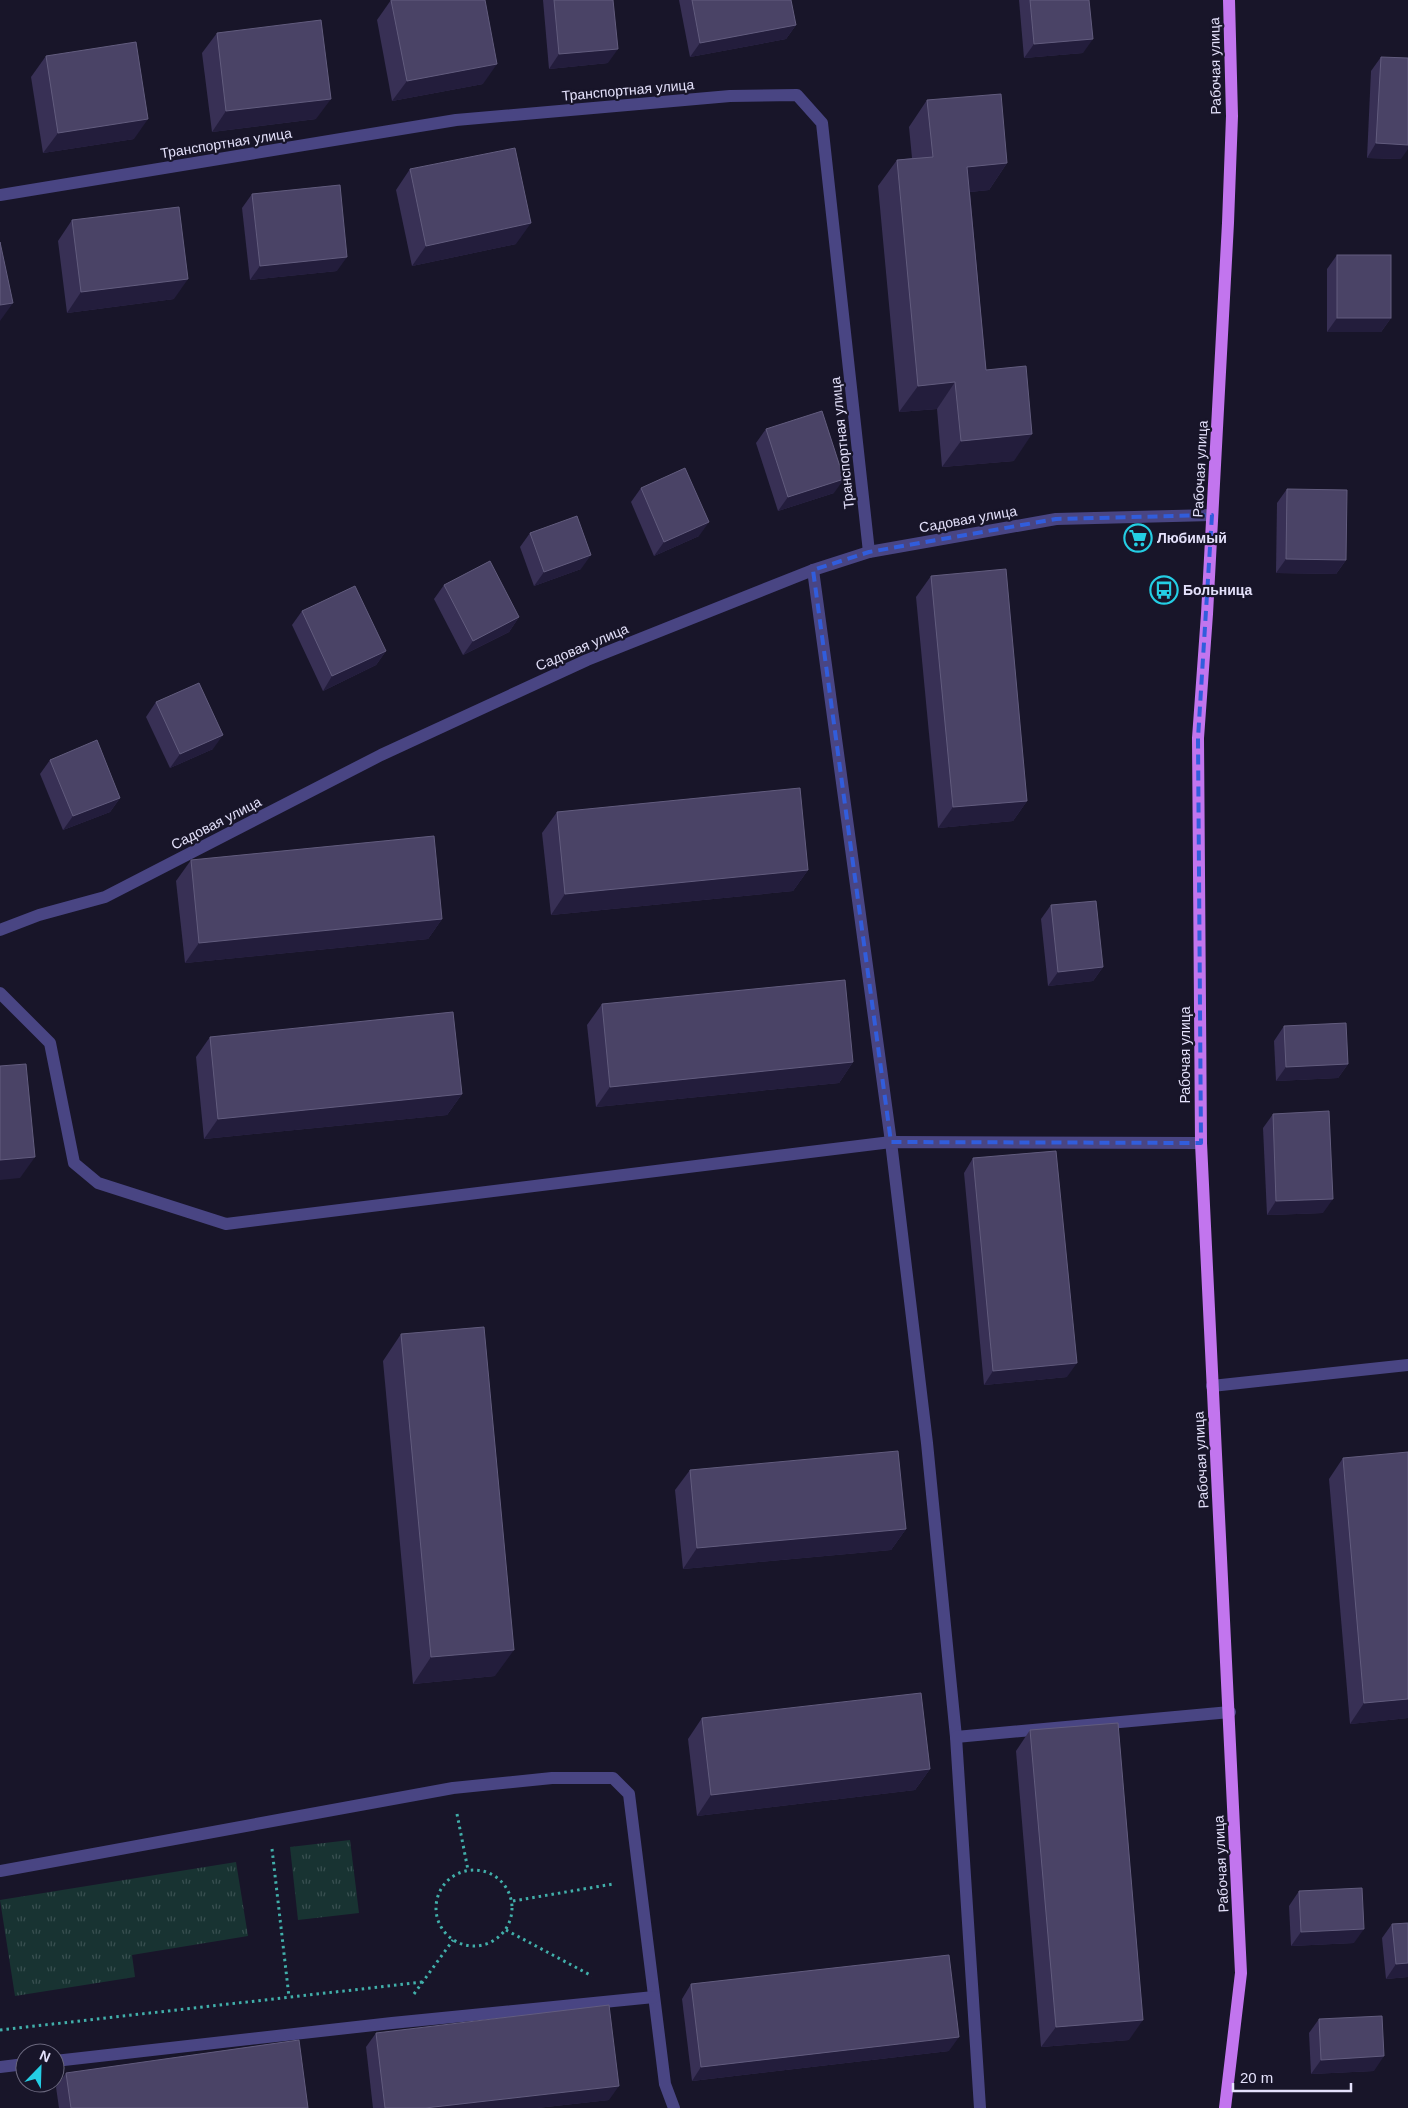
<svg xmlns="http://www.w3.org/2000/svg" width="1408" height="2108" font-family="Arial,sans-serif">
	<style>
		.park { fill: url(#park-tufts) }
		.lines { fill: none; stroke-linecap: round; stroke-linejoin: round }
		.path { stroke: #41afaa; stroke-width: 3; stroke-dasharray: 2.5 4; stroke-linecap: butt }
		.minor { stroke: #494583; stroke-width: 12 }
		.major { stroke: #c275ee; stroke-width: 12 }
		.wall { fill: #383055 }
		.shaded-wall { fill: #231d3c }
		.building { fill: #4a4366; stroke: #625c7e }
		.marked { fill: none; stroke: #315ddc; stroke-width: 4; stroke-dasharray: 10 6; stroke-linejoin: round }
		.labels { text-anchor: middle; stroke-width: 4.5; stroke-linejoin: round; paint-order: stroke }
		.street-label { font-size: 14px; fill: #e4e1fb; stroke: #181529 }
		.poi-label { font-size: 14px; font-weight: bold; fill: #e4e1fb; stroke: #181529; text-anchor: start }
	</style>
	<defs>
		<pattern id="park-tufts" width="24" height="20" patternUnits="userSpaceOnUse" patternTransform="scale(1.25)"><rect width="24" height="20" fill="#183332"/><path d="M3 7l-1-3M5 7V3M7 7l1-3M15 17l-1-3M17 17v-4M19 17l1-3" fill="none" stroke="#395051"/></pattern>
	</defs>
	<rect width="100%" height="100%" fill="#181529"/>
	<g class="park">
		<polygon points="350,1840 359,1913 298,1920 290,1847"/>
		<polygon points="236,1862 248,1936 132,1955 135,1977 15,1996 0,1900"/>
	</g>
	<g class="lines">
		<g class="path">
			<polyline points="457,1814 468,1870"/>
			<polyline points="272,1849 289,1997"/>
			<circle cx="474" cy="1908" r="38"/>
			<polyline points="513,1901 613,1884"/>
			<polyline points="506,1930 592,1976"/>
			<polyline points="414,1994 453,1940"/>
			<polyline points="0,2030 423,1982"/>
		</g>
		<g class="minor">
			<polyline points="0,195 456,120 730,96 797,95 822,123 869,552"/>
			<polyline points="813,570 891,1142 927,1443 956,1737"/>
			<polyline points="0,930 39,915 105,897 381,755 587,660 813,570 869,552 1056,519 1212,515"/>
			<polyline points="0,993 50,1043 74,1163 98,1183 226,1224 891,1142 1201,1143"/>
			<polyline points="1212,1386 1408,1365"/>
			<polyline points="0,1871 453,1788 552,1778 613,1778 629,1794 665,2084 674,2108"/>
			<polyline points="55,2061 392,2023 654,1997"/>
			<polyline points="0,2067 25,2064"/>
			<polyline points="980,2108 956,1737 1230,1712"/>
		</g>
		<polyline class="major" points="1225,2108 1241,1973 1201,1143 1198,738 1207,614 1228,223 1232,116 1229,0"/>
	</g>
	<g class="wall">
		<polygon points="391,0 483,84 392,101 377,20"/>
		<polygon points="543,0 613,0 608,63 549,69"/>
		<polygon points="679,0 791,0 796,25 786,39 690,57"/>
		<polygon points="1019,0 1089,0 1083,53 1024,58"/>
		<polygon points="217,33 316,119 212,132 202,53"/>
		<polygon points="46,56 134,139 43,153 31,77"/>
		<polygon points="1381,57 1401,159 1367,158 1371,71"/>
		<polygon points="927,100 1007,163 989,190 970,192 986,370 1014,461 942,467 937,409 899,412 878,186 897,160 912,158 909,127"/>
		<polygon points="410,169 516,244 412,266 396,190"/>
		<polygon points="252,194 337,271 250,280 242,208"/>
		<polygon points="72,220 174,299 67,313 58,241"/>
		<polygon points="1337,255 1391,318 1381,332 1327,332 1327,269"/>
		<polygon points="766,429 834,493 778,511 756,443"/>
		<polygon points="641,488 699,536 654,556 631,502"/>
		<polygon points="1287,489 1346,560 1336,574 1276,573 1277,503"/>
		<polygon points="530,533 581,569 534,586 520,547"/>
		<polygon points="931,576 1027,801 1013,821 938,828 916,597"/>
		<polygon points="444,585 519,617 509,632 463,655 434,599"/>
		<polygon points="302,611 386,651 376,665 323,691 292,625"/>
		<polygon points="156,702 213,749 170,768 146,717"/>
		<polygon points="50,760 120,798 110,812 63,830 40,774"/>
		<polygon points="557,812 808,870 793,891 551,915 542,833"/>
		<polygon points="191,860 442,919 428,939 185,963 176,881"/>
		<polygon points="1051,905 1103,967 1093,981 1048,986 1041,919"/>
		<polygon points="602,1004 853,1062 839,1083 596,1107 587,1025"/>
		<polygon points="1284,1026 1348,1064 1338,1078 1276,1081 1274,1041"/>
		<polygon points="210,1037 462,1094 447,1115 204,1139 196,1057"/>
		<polygon points="1273,1114 1323,1213 1267,1215 1263,1128"/>
		<polygon points="973,1158 1067,1377 984,1385 964,1173"/>
		<polygon points="401,1334 495,1676 413,1684 383,1361"/>
		<polygon points="1343,1458 1408,1718 1350,1724 1329,1479"/>
		<polygon points="690,1470 906,1529 891,1550 683,1569 675,1490"/>
		<polygon points="702,1718 930,1769 915,1790 697,1816 688,1739"/>
		<polygon points="1030,1730 1129,2040 1041,2047 1016,1751"/>
		<polygon points="1299,1891 1354,1943 1291,1946 1289,1906"/>
		<polygon points="1408,1923 1408,1977 1386,1979 1382,1938 1392,1924"/>
		<polygon points="691,1984 949,2051 692,2081 682,1999"/>
		<polygon points="1319,2019 1374,2071 1311,2074 1309,2033"/>
		<polygon points="376,2033 609,2100 537,2108 373,2108 366,2047"/>
		<polygon points="66,2073 308,2108 59,2108 56,2087"/>
	</g>
	<g class="shaded-wall">
		<polygon points="796,25 786,39 690,57 700,43"/>
		<polygon points="1093,39 1083,53 1024,58 1034,44"/>
		<polygon points="618,49 608,63 549,69 559,54"/>
		<polygon points="497,64 483,84 392,101 407,81"/>
		<polygon points="331,99 316,119 212,132 226,111"/>
		<polygon points="148,119 134,139 43,153 58,133"/>
		<polygon points="1376,143 1408,145 1408,149 1401,159 1367,158"/>
		<polygon points="1007,163 989,190 949,194 967,167"/>
		<polygon points="531,223 516,244 412,266 426,246"/>
		<polygon points="347,257 337,271 250,280 260,266"/>
		<polygon points="188,279 174,299 67,313 81,292"/>
		<polygon points="13,303 0,321 0,305"/>
		<polygon points="1337,318 1391,318 1381,332 1327,332"/>
		<polygon points="955,382 937,409 899,412 918,386"/>
		<polygon points="1032,434 1014,461 942,467 961,441"/>
		<polygon points="844,479 834,493 778,511 788,497"/>
		<polygon points="709,522 699,536 654,556 664,542"/>
		<polygon points="591,555 581,569 534,586 544,572"/>
		<polygon points="1286,559 1346,560 1336,574 1276,573"/>
		<polygon points="519,617 509,632 463,655 473,641"/>
		<polygon points="386,651 376,665 323,691 332,676"/>
		<polygon points="223,735 213,749 170,768 180,754"/>
		<polygon points="120,798 110,812 63,830 73,816"/>
		<polygon points="1027,801 1013,821 938,828 953,807"/>
		<polygon points="808,870 793,891 551,915 565,894"/>
		<polygon points="442,919 428,939 185,963 199,943"/>
		<polygon points="1103,967 1093,981 1048,986 1058,972"/>
		<polygon points="853,1062 839,1083 596,1107 610,1087"/>
		<polygon points="1348,1064 1338,1078 1276,1081 1286,1067"/>
		<polygon points="462,1094 447,1115 204,1139 218,1119"/>
		<polygon points="35,1157 20,1178 0,1180 0,1160"/>
		<polygon points="1333,1199 1323,1213 1267,1215 1276,1201"/>
		<polygon points="1077,1363 1067,1377 984,1385 993,1371"/>
		<polygon points="906,1529 891,1550 683,1569 697,1548"/>
		<polygon points="514,1650 495,1676 413,1684 431,1657"/>
		<polygon points="1408,1699 1408,1718 1350,1724 1364,1703"/>
		<polygon points="930,1769 915,1790 697,1816 711,1795"/>
		<polygon points="1364,1929 1354,1943 1291,1946 1301,1932"/>
		<polygon points="1408,1963 1408,1977 1386,1979 1396,1964"/>
		<polygon points="1143,2020 1129,2040 1041,2047 1056,2027"/>
		<polygon points="959,2037 949,2051 692,2081 701,2067"/>
		<polygon points="1384,2056 1374,2071 1311,2074 1321,2060"/>
		<polygon points="619,2086 609,2100 537,2108 425,2108"/>
	</g>
	<g class="building">
		<polygon points="391,0 485,0 497,64 407,81"/>
		<polygon points="554,0 613,0 618,49 559,54"/>
		<polygon points="692,0 791,0 796,25 700,43"/>
		<polygon points="1030,0 1089,0 1093,39 1034,44"/>
		<polygon points="321,20 331,99 226,111 217,33"/>
		<polygon points="136,42 148,119 58,133 46,56"/>
		<polygon points="1381,57 1408,58 1408,145 1376,143"/>
		<polygon points="1001,94 1007,163 967,167 986,370 1026,366 1032,434 961,441 955,382 918,386 897,160 933,157 927,100"/>
		<polygon points="515,148 531,223 426,246 410,169"/>
		<polygon points="340,185 347,257 260,266 252,194"/>
		<polygon points="179,207 188,279 81,292 72,220"/>
		<polygon points="0,242 13,303 0,305"/>
		<rect x="1337" y="255" width="54" height="63"/>
		<polygon points="822,411 844,479 788,497 766,429"/>
		<polygon points="685,468 709,522 664,542 641,488"/>
		<polygon points="1287,489 1347,490 1346,560 1286,559"/>
		<polygon points="577,516 591,555 544,572 530,533"/>
		<polygon points="490,561 519,617 473,641 444,585"/>
		<polygon points="1006,569 1027,801 953,807 931,576"/>
		<polygon points="355,586 386,651 332,676 302,611"/>
		<polygon points="199,683 223,735 180,754 156,702"/>
		<polygon points="97,740 120,798 73,816 50,760"/>
		<polygon points="800,788 808,870 565,894 557,812"/>
		<polygon points="434,836 442,919 199,943 191,860"/>
		<polygon points="1096,901 1103,967 1058,972 1051,905"/>
		<polygon points="845,980 853,1062 610,1087 602,1004"/>
		<polygon points="453,1012 462,1094 218,1119 210,1037"/>
		<polygon points="1346,1023 1348,1064 1286,1067 1284,1026"/>
		<polygon points="26,1064 35,1157 0,1160 0,1066"/>
		<polygon points="1329,1111 1333,1199 1276,1201 1273,1114"/>
		<polygon points="1056,1151 1077,1363 993,1371 973,1158"/>
		<polygon points="484,1327 514,1650 431,1657 401,1334"/>
		<polygon points="898,1451 906,1529 697,1548 690,1470"/>
		<polygon points="1408,1452 1408,1699 1364,1703 1343,1458"/>
		<polygon points="921,1693 930,1769 711,1795 702,1718"/>
		<polygon points="1118,1723 1143,2020 1056,2027 1030,1730"/>
		<polygon points="1362,1888 1364,1929 1301,1932 1299,1891"/>
		<polygon points="1408,1923 1408,1963 1396,1964 1392,1924"/>
		<polygon points="949,1955 959,2037 701,2067 691,1984"/>
		<polygon points="609,2005 619,2086 425,2108 385,2108 376,2033"/>
		<polygon points="1382,2016 1384,2056 1321,2060 1319,2019"/>
		<polygon points="299,2040 308,2108 71,2108 66,2073"/>
	</g>
	<path class="marked" d="M1212 515 1198 738 1201 1143 891 1142 813 570 869 552 1056 519Z"/>
	<defs>
		<g id="supermarket-ring" transform="scale(1.4375)"><circle r="9.5" fill="#181529" stroke="#24cee4" stroke-width="1.5"/><path d="M-6-5.5h2.5l.6 2H6L4.5 2H-2.5L-4.4-4H-6ZM-1.5 3.2a1.3 1.3 0 1 0 .1 0ZM3 3.2a1.3 1.3 0 1 0 .1 0Z" fill="#24cee4"/></g>
		<g id="bus-ring" transform="scale(1.4375)"><circle r="9.5" fill="#181529" stroke="#24cee4" stroke-width="1.5"/><path d="M-5-6H5V4H4V6H2V4H-2V6H-4V4H-5ZM-3.5-4V0h7V-4ZM-3.5 1.2v1.5H-2V1.2ZM2 1.2v1.5H3.5V1.2Z" fill="#24cee4"/></g>
	</defs>
	<g fill-rule="evenodd">
		<use href="#supermarket-ring" x="1138" y="538"/>
		<use href="#bus-ring" x="1164" y="590"/>
	</g>
	<g class="labels">
		<g class="street-label">
			<text transform="translate(1215 66) rotate(-91)" y="5">Рабочая улица</text>
			<text transform="translate(628 90) rotate(-5)" y="5">Транспортная улица</text>
			<text transform="translate(226 143) rotate(-9)" y="5">Транспортная улица</text>
			<text transform="translate(842 443) rotate(-96)" y="5">Транспортная улица</text>
			<text transform="translate(1200 469) rotate(-87)" y="5">Рабочая улица</text>
			<text transform="translate(968 519) rotate(-10)" y="5">Садовая улица</text>
			<text transform="translate(582 647) rotate(-23)" y="5">Садовая улица</text>
			<text transform="translate(216 823) rotate(-27)" y="5">Садовая улица</text>
			<text transform="translate(1185 1055) rotate(-90)" y="5">Рабочая улица</text>
			<text transform="translate(1201 1460) rotate(-93)" y="5">Рабочая улица</text>
			<text transform="translate(1221 1864) rotate(-93)" y="5">Рабочая улица</text>
		</g>
		<g class="poi-label">
			<text x="1157" y="543">Любимый</text>
			<text x="1183" y="595">Больница</text>
		</g>
	</g>
	<g transform="translate(40 2068) rotate(23)"><circle r="24" fill="#181529" stroke="#6a677d"/>
	<path d="M0-4L9 19L0 12L-9 19Z" fill="#24cee4"/>
	<text y="-8" font-size="14" font-weight="bold" text-anchor="middle" fill="#e4e1fb">N</text>
	</g>
	<path d="M1233 2083v8h118v-8" fill="none" stroke="#e4e1fb" stroke-width="2.5"/>
	<text x="1240" y="2083" font-size="15" fill="#e4e1fb" stroke="#181529" stroke-width="4" paint-order="stroke">20 m</text>
</svg>
